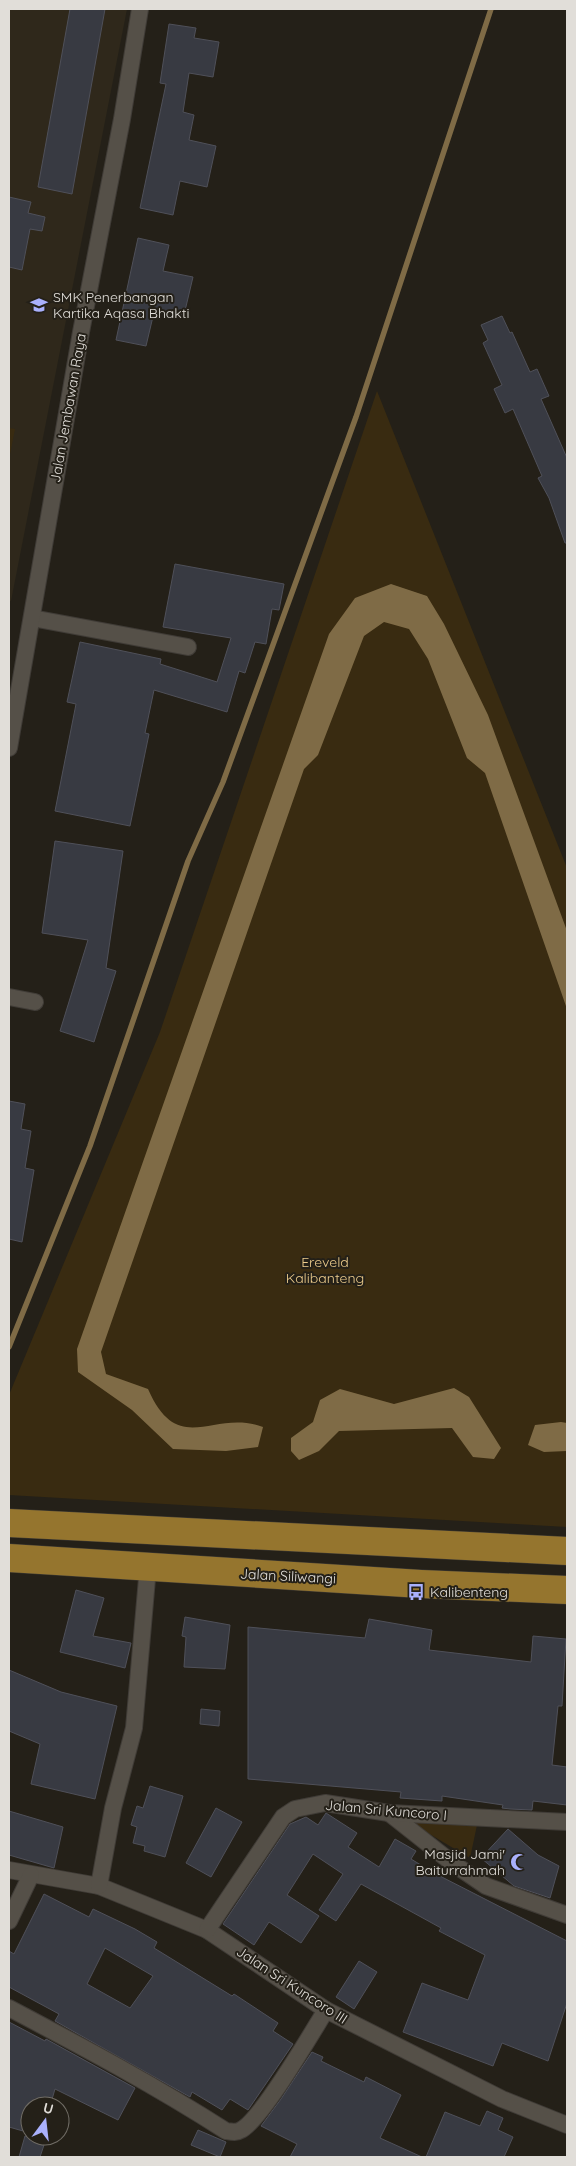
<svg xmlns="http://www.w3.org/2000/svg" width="576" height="2166" font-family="Quicksand,sans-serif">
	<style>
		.built { fill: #2f281b }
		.green { fill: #392b11 }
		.water { fill: #7f6b46 }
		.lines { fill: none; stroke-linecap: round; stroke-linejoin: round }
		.stream { stroke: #7f6b46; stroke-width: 5.5 }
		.building { fill: #383a42; stroke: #4f5059; fill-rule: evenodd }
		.minor-casing { stroke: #403c37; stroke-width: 18 }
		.trunk-casing { stroke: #403c37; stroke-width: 29 }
		.minor { stroke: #555048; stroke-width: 16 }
		.trunk { stroke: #95752e; stroke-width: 28 }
		.labels { text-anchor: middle; stroke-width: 4; stroke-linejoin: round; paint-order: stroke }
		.poi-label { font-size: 14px; fill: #e1ded9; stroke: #242018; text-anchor: start }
		.street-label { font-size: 14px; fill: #e1ded9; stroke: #242018 }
		.park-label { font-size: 14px; fill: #edcc8c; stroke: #242018 }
	</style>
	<rect width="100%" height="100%" fill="#242018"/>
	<polygon class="built" points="9,9 127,9 11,601 9,600"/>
	<g class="green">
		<polygon points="377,391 567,868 567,1527 9,1495 9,1395 160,1032"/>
		<polygon points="9,428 15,429 9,459"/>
		<polygon points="412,1819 477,1825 470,1858 411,1823"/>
	</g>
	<g class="water">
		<path d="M391 584 427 596 444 624 488 715 567 931V1009L485 773 467 758 428 659 409 629 384 622 364 636 318 755 304 769 101 1352 106 1374 148 1389C179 1459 213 1408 263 1427L258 1447 226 1451 173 1449 132 1410 78 1372 77 1349 329 634 355 598Z"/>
		<polygon points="454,1388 469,1397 501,1448 494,1459 473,1457 452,1428 339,1431 319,1451 299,1460 291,1451 291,1438 313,1422 320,1400 340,1389 394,1404"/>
		<polygon points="561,1422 567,1423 567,1451 544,1452 528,1445 535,1425"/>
	</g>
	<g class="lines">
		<polyline class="stream" points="9,1347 90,1146 188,861 223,782 356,417 491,9"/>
	</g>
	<g class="building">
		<polygon points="70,9 105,9 72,194 38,187"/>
		<polygon points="169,24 196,28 194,38 219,42 213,77 189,73 183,112 194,115 189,140 216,146 207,187 180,181 173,215 140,208 166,84 160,83"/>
		<polygon points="9,197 31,202 28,213 45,217 42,231 30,229 22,270 9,267"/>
		<polygon points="138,238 169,245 163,271 193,277 184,315 155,308 146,346 116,340"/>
		<polygon points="502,316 510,333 512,332 530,372 537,369 549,396 541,399 567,458 567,543 565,543 549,498 538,478 542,476 513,409 505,413 494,389 502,385 483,343 488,340 481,325"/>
		<polygon points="175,564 284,584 279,610 272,609 266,644 255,642 245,673 239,671 227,712 154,690 145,733 149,734 130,826 55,811 76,704 67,702 80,642 161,659 160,664 217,682 231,638 163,627"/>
		<polygon points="55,841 123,851 106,968 116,971 94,1042 60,1031 88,940 42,933"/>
		<polygon points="9,1101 25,1104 21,1129 31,1131 25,1168 34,1170 22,1242 9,1239"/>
		<polygon points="76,1590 104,1598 93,1636 131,1643 125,1668 60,1652"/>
		<polygon points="185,1617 230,1625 225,1669 184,1667 186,1637 182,1636"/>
		<polygon points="369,1619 432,1630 429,1650 531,1662 533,1636 566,1639 562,1706 558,1706 552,1765 567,1767 567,1805 533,1801 532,1810 510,1809 502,1808 503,1805 442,1796 442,1801 400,1798 401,1792 248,1779 248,1627 365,1638"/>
		<polygon points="9,1670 61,1692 117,1706 95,1799 31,1784 40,1744 9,1731"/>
		<polygon points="201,1709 220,1711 219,1726 200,1724"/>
		<polygon points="150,1786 183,1796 165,1857 144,1851 145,1846 133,1843 137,1827 131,1825 137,1806 143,1808"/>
		<polygon points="216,1808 242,1822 211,1877 186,1863"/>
		<polygon points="9,1811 63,1827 54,1868 9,1855"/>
		<polygon points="326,1813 357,1833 348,1847 379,1867 395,1839 416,1851 411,1859 434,1873 567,1941 567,2003 548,2061 502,2043 493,2066 403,2032 422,1983 468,2000 485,1955 439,1931 441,1928 361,1884 336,1921 319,1910 343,1874 313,1854 287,1895 319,1916 301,1943 269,1922 254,1945 223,1924 290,1824 306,1817 318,1825"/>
		<polygon points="508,1829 538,1855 559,1866 550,1898 514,1886 481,1858"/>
		<path d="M44 1894 89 1917 93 1909 135 1929 157 1942 154 1948 232 1996 234 1994 278 2023 273 2031 293 2044 248 2110 230 2099 222 2110 192 2092 190 2097 55 2021 59 2014 9 1987V1951L14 1954ZM105 1948 153 1976 130 2008 87 1984Z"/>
		<polygon points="359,1961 377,1972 354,2009 336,1997"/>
		<polygon points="9,2022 45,2041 46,2039 135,2088 118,2120 55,2089 50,2106 30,2106 30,2133 9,2127"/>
		<polygon points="312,2052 323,2057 321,2061 364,2082 366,2077 401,2095 380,2138 422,2157 290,2157 297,2144 261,2126 281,2099"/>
		<polygon points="487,2111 503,2118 498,2130 513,2137 504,2157 426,2157 445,2112 480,2126"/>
		<polygon points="198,2130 226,2142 220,2157 191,2145"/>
		<polygon points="25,2136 47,2136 40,2157 19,2157"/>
	</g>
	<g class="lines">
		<g class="minor-casing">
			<g id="minor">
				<polyline points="32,618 188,647"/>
				<polyline points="9,748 81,332 122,119 140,9"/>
				<polyline points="9,997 35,1002"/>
				<polyline points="389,1813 451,1862 486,1886 567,1915"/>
				<polyline points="9,1870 99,1886 207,1930 326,2010 502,2099 567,2125"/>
				<polyline points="99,1886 113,1808 134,1728 148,1567"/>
				<polyline points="9,1921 31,1875"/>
				<polyline points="207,1930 283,1817 295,1809 325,1803 389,1813 567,1822"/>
				<path d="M9 2008C83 2047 156 2086 226 2131 232 2132 236 2133 241 2130 262 2119 311 2034 326 2010"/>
			</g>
		</g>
		<g class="trunk-casing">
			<g id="trunk">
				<polyline points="9,1523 567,1551"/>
				<polyline points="9,1558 421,1584 567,1590"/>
			</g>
		</g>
		<use href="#minor" class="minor"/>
		<use href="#trunk" class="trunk"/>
	</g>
	<defs>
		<g id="school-bare" transform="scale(1.35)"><path d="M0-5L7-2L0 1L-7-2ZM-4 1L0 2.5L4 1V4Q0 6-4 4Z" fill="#a9b0fc" stroke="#242018" stroke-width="2.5" paint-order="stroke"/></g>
		<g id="bus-bare" transform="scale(1.35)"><path d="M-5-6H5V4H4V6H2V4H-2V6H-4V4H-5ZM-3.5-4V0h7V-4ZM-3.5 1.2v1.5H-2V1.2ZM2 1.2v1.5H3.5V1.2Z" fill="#a9b0fc" stroke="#242018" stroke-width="2.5" paint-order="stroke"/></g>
		<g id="mosque-bare" transform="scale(1.35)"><path d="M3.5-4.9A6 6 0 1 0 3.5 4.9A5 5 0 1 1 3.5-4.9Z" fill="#a9b0fc" stroke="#242018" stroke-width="2.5" paint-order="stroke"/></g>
	</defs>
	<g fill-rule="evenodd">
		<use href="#school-bare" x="39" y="305"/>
		<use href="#bus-bare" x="416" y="1592"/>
		<use href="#mosque-bare" x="519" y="1862"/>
	</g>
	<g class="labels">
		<g class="poi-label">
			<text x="53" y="302">SMK Penerbangan<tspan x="53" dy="16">Kartika Aqasa Bhakti</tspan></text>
			<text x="430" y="1597">Kalibenteng</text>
			<text x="505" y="1859" text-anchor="end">Masjid Jami'<tspan x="505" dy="16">Baiturrahmah</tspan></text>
		</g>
		<g class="street-label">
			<text transform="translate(68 408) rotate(-80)" y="5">Jalan Jembawan Raya</text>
			<text transform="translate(288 1576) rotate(3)" y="5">Jalan Siliwangi</text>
			<text transform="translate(386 1810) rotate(5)" y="5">Jalan Sri Kuncoro I</text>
			<text transform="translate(292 1985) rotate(33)" y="5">Jalan Sri Kuncoro III</text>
		</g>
		<g class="park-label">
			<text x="325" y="1267">Ereveld<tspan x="325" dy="16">Kalibanteng</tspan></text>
		</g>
	</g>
	<rect width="576" height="2166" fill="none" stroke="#e1ded9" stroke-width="20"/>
	<g transform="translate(45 2121) rotate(15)"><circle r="24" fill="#242018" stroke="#706c65"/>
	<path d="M0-4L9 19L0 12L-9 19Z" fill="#a9b0fc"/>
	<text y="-8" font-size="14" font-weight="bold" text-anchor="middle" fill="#e1ded9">U</text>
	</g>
</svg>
